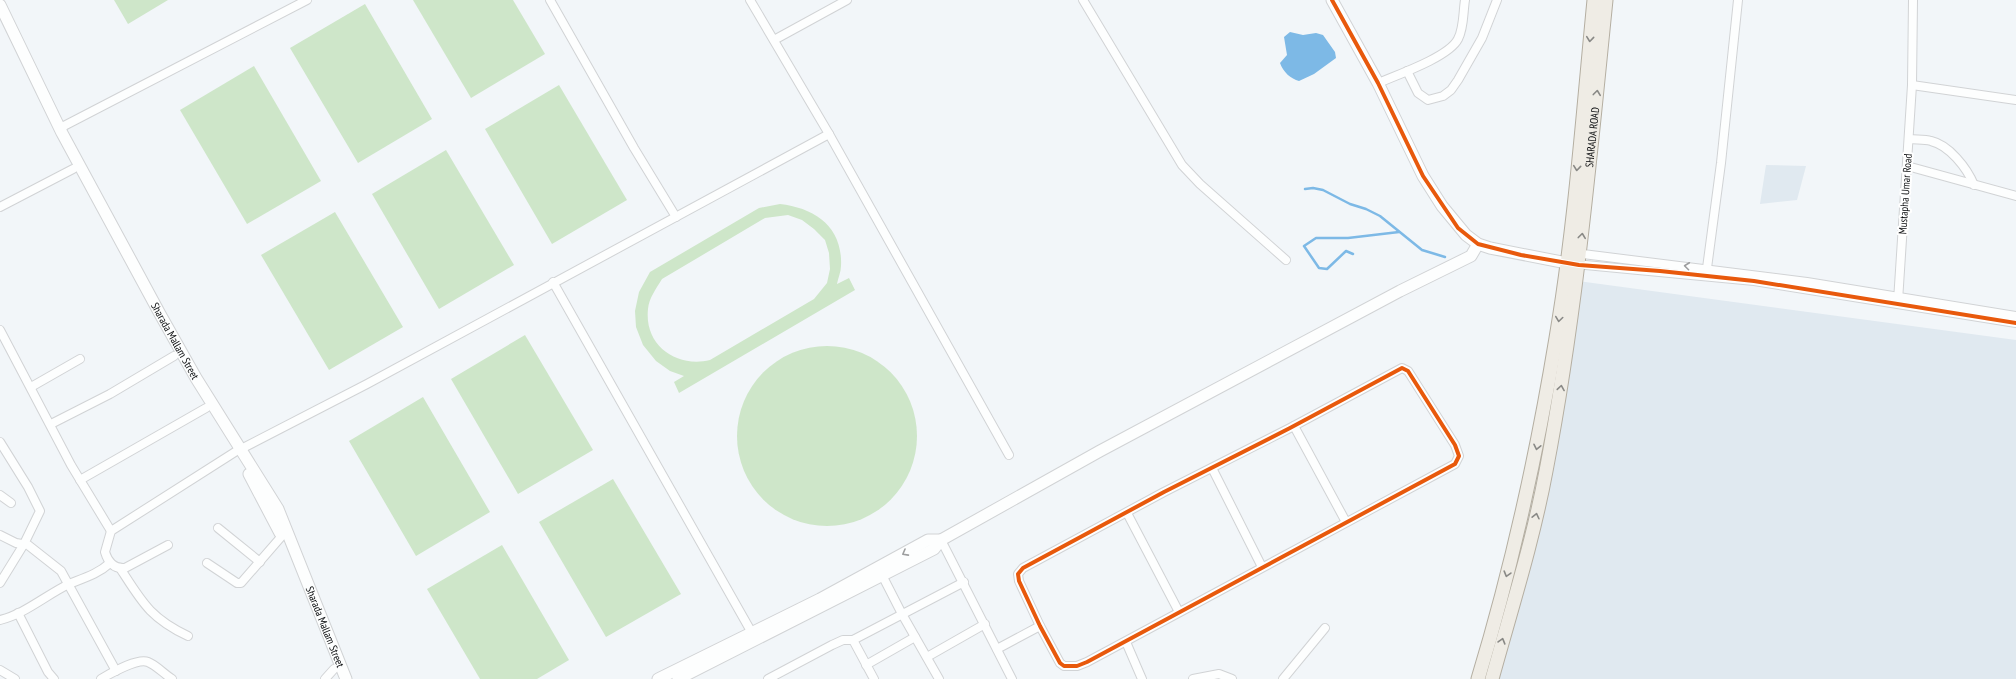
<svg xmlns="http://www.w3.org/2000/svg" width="2016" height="679" font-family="'PT Sans Narrow',sans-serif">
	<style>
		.built { fill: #e0e9f0 }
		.green { fill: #cee6c9; fill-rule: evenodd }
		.water { fill: #7db9e6 }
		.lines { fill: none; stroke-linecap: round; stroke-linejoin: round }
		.stream { stroke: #7db9e6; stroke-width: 2.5 }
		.street-casing { stroke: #d1d3d5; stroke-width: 10 }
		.secondary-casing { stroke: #d1d3d5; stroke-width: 13 }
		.primary-casing { stroke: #b4aea1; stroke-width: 15 }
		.street { stroke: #fdfefe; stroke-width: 8 }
		.secondary { stroke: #fdfefe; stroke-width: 11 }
		.primary { stroke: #efece5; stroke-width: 13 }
		.cycleway-casing { stroke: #fff; stroke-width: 6 }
		.cycleway { stroke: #e8590c; stroke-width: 4 }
		.oneway { stroke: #898986 }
		.oneway2 { stroke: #9d9e9f }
		.labels { text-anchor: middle; stroke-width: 4; stroke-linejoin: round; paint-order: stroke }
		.street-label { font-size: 11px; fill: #0d0f11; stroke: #fff }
	</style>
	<rect width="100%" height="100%" fill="#f2f6f9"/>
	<g class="built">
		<polygon points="1766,165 1806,166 1797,200 1760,204"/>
		<polygon points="1578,281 2016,340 2016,679 1482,679"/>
	</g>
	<g class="green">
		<polygon points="114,0 168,0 128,24"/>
		<polygon points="413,0 513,0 545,54 471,98"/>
		<polygon points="365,4 432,119 358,163 290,48"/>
		<polygon points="254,66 321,181 247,224 180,110"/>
		<polygon points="559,85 627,200 552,244 485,129"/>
		<polygon points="446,150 514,265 439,309 372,194"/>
		<path d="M780 204C815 208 843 227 841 266 841 272 838 278 837 284L849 278 855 290 679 393 674 382 684 376 670 371 656 361 643 345 636 327 635 311 639 292 650 272 759 208ZM788 215 802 220 814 229 825 240 829 253 830 269 827 283 814 299 710 360C677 368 644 346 648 309 649 298 656 289 662 279L765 218Z"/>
		<polygon points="335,212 403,327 329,370 261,255"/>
		<polygon points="525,335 593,450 518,494 451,379"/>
		<circle cx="827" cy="436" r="90"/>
		<polygon points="423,397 490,512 416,556 349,441"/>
		<polygon points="613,479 681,594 606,637 539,522"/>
		<polygon points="502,545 569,660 537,679 480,679 427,589"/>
	</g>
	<path class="water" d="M1290 32 1303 35 1316 33 1323 35 1335 52 1336 58 1314 74 1299 81C1291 79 1283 72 1280 63L1287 55 1284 37Z"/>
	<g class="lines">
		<g class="stream">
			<polyline points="1305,189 1313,188 1323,190 1350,204 1366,209 1380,216 1422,250 1445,257"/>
			<polyline points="1353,254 1346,251 1327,269 1319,268 1304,246 1316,238 1348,238 1399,232"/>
		</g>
		<g class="street-casing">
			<g id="street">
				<polyline points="550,0 634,148 676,217"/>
				<polyline points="750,0 829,134 1009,455"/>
				<polyline points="1083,0 1182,165 1200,184 1286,260"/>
				<polyline points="774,40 847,0"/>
				<polyline points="1407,71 1418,93 1428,100 1443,96 1451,90 1458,80 1482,38 1497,0"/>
				<path d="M1378 83C1397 75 1449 57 1458 39 1464 28 1463 12 1465 0"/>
				<polyline points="1912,85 2016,100"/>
				<polyline points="60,128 307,0"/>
				<path d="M1909 139C1916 140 1924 139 1931 141 1949 145 1967 168 1974 185"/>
				<polyline points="1907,166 2016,196"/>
				<polyline points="0,207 73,169"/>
				<polyline points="1575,253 1807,282 2016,316"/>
				<polyline points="1575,264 1754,281 2016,323"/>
				<polyline points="1707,268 1721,163 1738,0"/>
				<polyline points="553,282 752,633"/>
				<polyline points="1898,301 1912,85 1913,0"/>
				<polyline points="0,330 71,465 111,531"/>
				<polygon points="1402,368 1408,371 1455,445 1459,456 1455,464 1087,662 1077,666 1064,666 1060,663 1040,626 1019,581 1018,574 1023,568 1164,492 1290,428"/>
				<polyline points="31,387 80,359"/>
				<polyline points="51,424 110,394 174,356"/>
				<polyline points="1294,426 1346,522"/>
				<polyline points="0,442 28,487 40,511 24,544 0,583"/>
				<polyline points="241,449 367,384 829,134"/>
				<polyline points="1212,468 1262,567"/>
				<polyline points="80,480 206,408"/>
				<polyline points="0,495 11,503"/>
				<polyline points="1127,513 1179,612"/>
				<polyline points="218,528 260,562"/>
				<polyline points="0,535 16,543 28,545 61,571 116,671"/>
				<polyline points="941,540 1012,679"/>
				<path d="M168 545 125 568C114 569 108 562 105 552L111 531 235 452"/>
				<polyline points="207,563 237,583 241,583 281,537"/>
				<path d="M120 568C142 602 150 618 188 636"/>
				<polyline points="882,575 902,614 939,679"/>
				<polyline points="18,613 48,672 54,679"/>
				<path d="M0 620C25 614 46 595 69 584 84 578 98 574 110 563"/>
				<polyline points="853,640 874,679"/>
				<polyline points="1126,642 1142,679"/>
				<polyline points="997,649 1040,626"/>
				<polyline points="927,657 985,624"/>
				<polyline points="866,665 915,637"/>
				<polyline points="0,670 15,679"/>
				<path d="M101 679C111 673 138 658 148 662 156 665 164 674 172 679"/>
				<polyline points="325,679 334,669"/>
				<polyline points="768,679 832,645 843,640 853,640 964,582"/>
				<polyline points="1193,679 1219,674 1232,679"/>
				<polyline points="1283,679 1325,628"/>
			</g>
		</g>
		<g class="secondary-casing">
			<g id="secondary">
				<polyline points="1332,0 1378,83 1423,176 1442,206 1466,235 1478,244 1490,248 1567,263"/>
				<path id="s1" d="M0 5 62 133 160 314 196 378 278 509 346 679"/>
				<polyline points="249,474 280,533"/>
				<polyline points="658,679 820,599 928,540 941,540"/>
				<polyline points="678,679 934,549 941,540 1100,451 1400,291 1471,256 1478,244"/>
			</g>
		</g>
		<g class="primary-casing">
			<g id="primary">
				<path d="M1478 679C1512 567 1537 453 1556 338 1575 226 1583 113 1594 0"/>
				<path id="s2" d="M1492 679C1511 610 1533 541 1546 471 1576 315 1590 158 1606 0"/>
			</g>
		</g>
		<use href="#street" class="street"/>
		<use href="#secondary" class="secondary"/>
		<use href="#primary" class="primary"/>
		<g class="cycleway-casing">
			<g id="cycleway">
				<polyline points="1332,0 1378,83 1423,176 1458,228 1478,244 1521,255 1579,265 1660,271 1754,281 2016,323"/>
				<polygon points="1402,368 1408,371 1455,445 1459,456 1455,464 1087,662 1077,666 1064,666 1060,663 1040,626 1019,581 1018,574 1023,568 1164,492 1290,428"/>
			</g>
		</g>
		<use href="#cycleway" class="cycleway"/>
	</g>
	<defs><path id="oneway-chevron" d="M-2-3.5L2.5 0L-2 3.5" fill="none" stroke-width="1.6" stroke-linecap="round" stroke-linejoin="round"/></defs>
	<g class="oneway">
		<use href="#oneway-chevron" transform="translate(1590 39) rotate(96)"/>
		<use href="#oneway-chevron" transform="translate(1597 93) rotate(-83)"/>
		<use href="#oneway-chevron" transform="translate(1577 168) rotate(96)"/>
		<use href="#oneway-chevron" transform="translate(1582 236) rotate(-83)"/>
		<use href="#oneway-chevron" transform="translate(1559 319) rotate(98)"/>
		<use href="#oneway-chevron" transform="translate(1561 388) rotate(-81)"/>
		<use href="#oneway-chevron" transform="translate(1537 447) rotate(102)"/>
		<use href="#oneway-chevron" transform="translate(1536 516) rotate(-77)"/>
		<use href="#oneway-chevron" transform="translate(1507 574) rotate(106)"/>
		<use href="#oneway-chevron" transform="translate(1502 641) rotate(-74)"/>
	</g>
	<g class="oneway2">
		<use href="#oneway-chevron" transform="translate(1687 266) rotate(-173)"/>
		<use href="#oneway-chevron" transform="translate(905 553) rotate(151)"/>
	</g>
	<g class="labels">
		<g class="street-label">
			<text dy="4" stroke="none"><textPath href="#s2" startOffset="552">SHARADA ROAD</textPath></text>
			<text transform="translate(1905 194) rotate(-86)" y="4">Mustapha Umar Road</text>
			<text dy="4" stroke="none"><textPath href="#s1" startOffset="379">Sharada Mallam Street</textPath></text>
			<text dy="4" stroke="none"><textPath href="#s1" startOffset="703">Sharada Mallam Street</textPath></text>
		</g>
	</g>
</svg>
